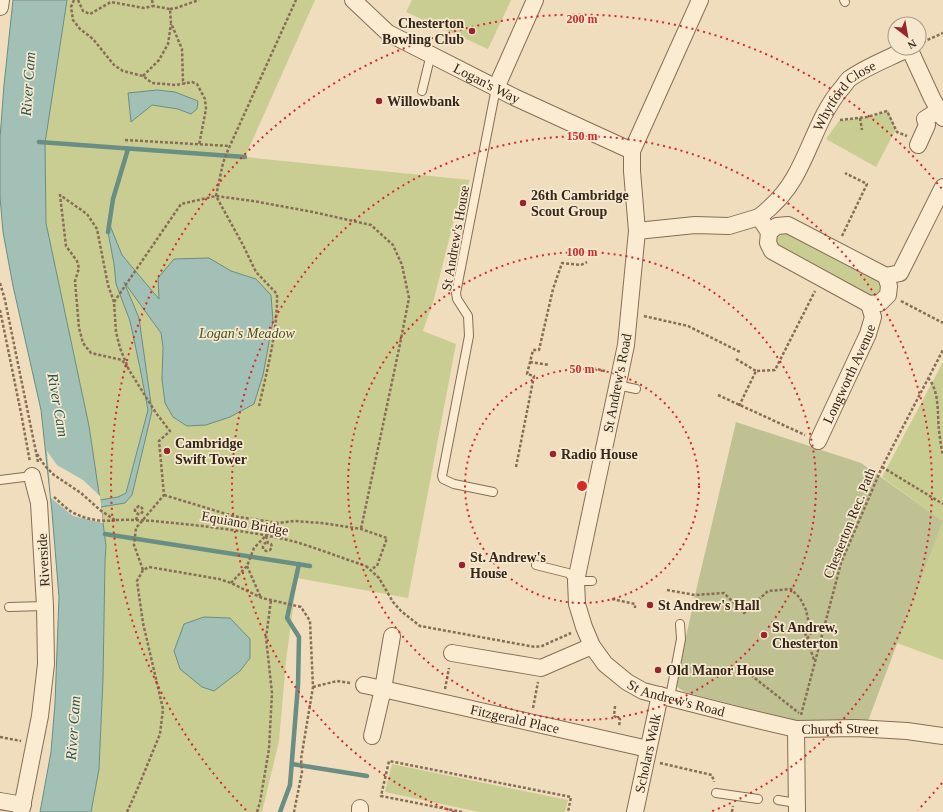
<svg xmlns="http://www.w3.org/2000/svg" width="943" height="812" font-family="Georgia,serif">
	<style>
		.green { fill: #cacd92 }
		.cemetery { fill: #bfc192 }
		.water { fill: #a2c0b5; stroke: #698e83 }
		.pier { fill: #efddbe }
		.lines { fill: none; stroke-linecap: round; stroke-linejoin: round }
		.stream { stroke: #698e83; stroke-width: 4.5 }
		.lane-casing { stroke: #886d56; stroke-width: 10 }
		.street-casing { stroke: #886d56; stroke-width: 18 }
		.path { stroke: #886d56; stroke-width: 2.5; stroke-dasharray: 3 2; stroke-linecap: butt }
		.lane { stroke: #faebd1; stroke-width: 8 }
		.street { stroke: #faebd1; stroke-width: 16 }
		.path-bridge { stroke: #886d56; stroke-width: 2.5; stroke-dasharray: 3 2; stroke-linecap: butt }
		.ring { fill: none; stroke: #d62828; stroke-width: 2; stroke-dasharray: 2 4 }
		.poi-dot { fill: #99242d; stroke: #f6e8ce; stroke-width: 1.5 }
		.labels { text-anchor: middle; stroke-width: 3.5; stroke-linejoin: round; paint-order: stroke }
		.poi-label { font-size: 14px; font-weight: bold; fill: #37271b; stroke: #f6e8ce; text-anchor: start }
		.street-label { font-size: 14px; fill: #37271b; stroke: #f6e8ce }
		.park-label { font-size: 14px; font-style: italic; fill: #4a5421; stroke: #f6e8ce }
		.water-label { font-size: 15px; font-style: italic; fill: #2a5751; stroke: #f6e8ce }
		.centre { fill: #d62828; stroke: #f6e8ce; stroke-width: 2 }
		.ring-label { font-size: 12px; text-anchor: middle; font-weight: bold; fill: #d62828; stroke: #f6e8ce; stroke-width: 3.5; stroke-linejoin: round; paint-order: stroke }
	</style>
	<rect width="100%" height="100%" fill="#efddbe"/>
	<g class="green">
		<polygon points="67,0 315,0 245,157 470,180 455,216 434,299 423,331 456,344 408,598 297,578 286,661 279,741 262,812 91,812 99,769 103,679 105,561 106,546 89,426 46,223 45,143"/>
		<polygon points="412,0 511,0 488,49 406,12"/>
		<polygon points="888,110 896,129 876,167 826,139 839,121 875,116"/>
		<polygon points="784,231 878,279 882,288 879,295 872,298 780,250 776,241 778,235"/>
		<polygon points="943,362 943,660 897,643 943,521 882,477"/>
		<polygon points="392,764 568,800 565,812 479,812 385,792"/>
	</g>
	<polygon class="cemetery" points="736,422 861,463 943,521 868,721 795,721 685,692 677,687 676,682 696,591"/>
	<g class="water">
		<polygon points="13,0 67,0 45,143 46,223 89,426 100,500 118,497 126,493 148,410 140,368 130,321 116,284 114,264 108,232 109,223 122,255 159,299 158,278 174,259 209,258 231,271 256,279 271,295 273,321 263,375 254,404 230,417 206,425 187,426 173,417 165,403 162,379 163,347 161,333 124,282 139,318 152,411 132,495 125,503 101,507 106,546 105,561 103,679 99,769 91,812 40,812 51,752 55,703 59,597 52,512 41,410 13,286 3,232 0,197 0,138 4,85"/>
		<polygon points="157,90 175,92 198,101 197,109 191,114 178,109 152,105 131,122 128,93"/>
		<polygon points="204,617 230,618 250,639 250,658 240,671 214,691 202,687 180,669 174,651 184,624"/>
	</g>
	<polygon class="pier" points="47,451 57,465 83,480 100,496 103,523 73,516 51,498"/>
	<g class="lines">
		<g class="stream">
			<polyline points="39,142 245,157"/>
			<polyline points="108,232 113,199 128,149"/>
			<polyline points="105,534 310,566"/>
			<polyline points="292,764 367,776"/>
			<polyline points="280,812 290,785 298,685 299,637 287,618 299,564"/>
		</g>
		<g class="lane-casing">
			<g id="lane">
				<polyline points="844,0 845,2"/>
				<polyline points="422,91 431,54"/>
				<polyline points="617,385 636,389"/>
				<polyline points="0,480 32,476"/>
				<polyline points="493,492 454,484 443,479 442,476 469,336 468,316 457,299 456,293 496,88"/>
				<polyline points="536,565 568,573 576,581 592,581"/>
				<polyline points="9,607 45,606"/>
				<polyline points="670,697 681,639 680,624"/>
				<polyline points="716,793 758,799"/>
				<polyline points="778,800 796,803"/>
			</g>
		</g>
		<g class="street-casing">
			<g id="street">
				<path id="s1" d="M353 0 388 33 514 97 632 151"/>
				<path id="s2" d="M700 0 632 151V171L637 231 626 345 581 557 576 581 577 604 584 627 592 646 605 664 627 682 643 691 737 715 796 729 856 728 907 731 943 736"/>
				<polyline points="0,7 1,0"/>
				<polyline points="496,88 535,0"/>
				<polyline points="918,145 927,125 925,119 939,110"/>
				<path id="s3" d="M759 217C773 206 785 194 794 178 811 149 819 115 841 89 844 86 846 82 849 79 867 66 890 58 909 48L932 98 943 118"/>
				<polyline points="637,231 695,225 729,226 759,217 769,232 768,243 772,251 869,304"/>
				<polyline points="769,232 777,226 788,225 886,276"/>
				<path id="s4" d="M818 441 868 334 873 317 869 304 880 303 888 295 889 286 886 276 900 273 943 187"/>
				<path id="s5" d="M392 636 383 689 648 749"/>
				<polyline points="452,653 541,668 592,646"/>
				<polyline points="364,685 383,689 372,736"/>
				<polyline points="796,729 797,812"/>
				<polyline points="0,801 23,805"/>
				<polyline points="21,812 40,716 46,664 45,606 39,503 32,476"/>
				<polyline points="360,812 360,808"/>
				<path id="s6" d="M635 812 660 695"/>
			</g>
		</g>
		<g class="path">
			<polyline points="74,0 71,7 73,20 80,29 93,39 114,65 123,71 143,76 152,83 176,85 192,82 197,84 205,99 206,109 199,145"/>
			<polyline points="78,0 83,11 90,14 111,2 144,8 153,6"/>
			<polyline points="152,0 153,6 170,9 171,23 182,49 183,81 185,84"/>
			<polyline points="170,9 176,8 199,0"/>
			<polyline points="923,42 943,33"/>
			<polyline points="143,76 159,60 168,44 171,24"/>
			<polyline points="860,118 862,130"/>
			<polyline points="840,120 867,117 887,111 897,132 907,136"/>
			<polyline points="125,140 230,146"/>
			<polyline points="842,236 867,184 845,173"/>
			<polyline points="0,283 5,300 38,462"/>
			<polyline points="901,301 943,323"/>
			<polyline points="114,302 108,285 97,229 87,214 60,195 66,246 77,261 79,268 75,281 79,328 83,343 91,353 122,360 127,367"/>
			<polyline points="0,310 21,413 30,462"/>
			<polyline points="644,316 688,326 740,352"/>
			<polyline points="736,359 756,371"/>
			<polyline points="530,362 549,365"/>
			<polyline points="593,368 605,371"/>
			<path d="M928 378C940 391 937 414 939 430 940 439 941 447 943 455"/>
			<polyline points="718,395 805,435"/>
			<path d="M259 406C267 371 278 329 277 294L256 272 243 245 216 196 223 163 228 150 296 0"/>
			<polyline points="739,406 756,371 775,370 815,291"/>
			<polyline points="37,454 45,466 54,475 81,493 100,510 115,520"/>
			<polyline points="516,467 534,376 527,374 533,350 539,350 553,289 562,263 581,265 587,262"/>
			<polyline points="882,467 943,504"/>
			<polyline points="164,495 233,516 278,523"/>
			<path d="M54 497C61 503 68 511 76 514 88 520 104 522 116 520"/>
			<polyline points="136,520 138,514 135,512 135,509 139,506 142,508 143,511 141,514 138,514"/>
			<polyline points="247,566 261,598"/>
			<polyline points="366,566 379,578 393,602 401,611 420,626 535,647 542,646 571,633"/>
			<polyline points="143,570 134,545 136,528 164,495 159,441 170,431 156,413 129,370 120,348 116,332 114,302 181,204 216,196 253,201 313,212 371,225 393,245 402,265 409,298 400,344 361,529"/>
			<polyline points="231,583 247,566 254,548 278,523 294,521 322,523 361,529 387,538 377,566 371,569"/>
			<polyline points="667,590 695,595 724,593 744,613 768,591 791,589 800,598 806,610 811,633 807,639"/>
			<polyline points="612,599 635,604 635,608"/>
			<polyline points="805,633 814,660"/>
			<polyline points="747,672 799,713"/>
			<polyline points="313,687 337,681 350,683"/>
			<polyline points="445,689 449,668"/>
			<polyline points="615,706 614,716 620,719 619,727"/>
			<polyline points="533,708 538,682"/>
			<polyline points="801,715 841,563 882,467 943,350"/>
			<polyline points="0,737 21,741"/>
			<polyline points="660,763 712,775 714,782"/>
			<polyline points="127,812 137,790 160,734 163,709 143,623 137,581 143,570 149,567 219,579 231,583 262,598 301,607 310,621 313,687 301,759 302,772 294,812"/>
			<polyline points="257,812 260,802 269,749 272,693 266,638 271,600"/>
			<polyline points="462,812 381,796 389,761 571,797 568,812"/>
			<polyline points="732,812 733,806"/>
		</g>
		<use href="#lane" class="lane"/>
		<use href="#street" class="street"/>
		<g class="path-bridge">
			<path d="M116 520C145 519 173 523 202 526 233 530 265 534 296 542 319 549 342 558 366 566"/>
			<polyline points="266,536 268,543 271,544 272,547 270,550 266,551 263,549 263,546 265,543 268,543"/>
		</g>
	</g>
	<g class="ring">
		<circle cx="582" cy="486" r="117"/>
		<circle cx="582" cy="486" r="234"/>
		<path d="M454 812A350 350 0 1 1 710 812"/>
		<path d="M942 783A467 467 0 0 1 918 810M246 810A467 467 0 1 1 942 189"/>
	</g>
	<g class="poi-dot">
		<circle cx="472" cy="31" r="4"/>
		<circle cx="379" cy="101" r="4"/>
		<circle cx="523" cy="203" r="4"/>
		<circle cx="167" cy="451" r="4"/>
		<circle cx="553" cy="454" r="4"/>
		<circle cx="462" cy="565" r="4"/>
		<circle cx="650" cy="605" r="4"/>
		<circle cx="764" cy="635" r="4"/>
		<circle cx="658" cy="670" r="4"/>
	</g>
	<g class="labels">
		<g class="poi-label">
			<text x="464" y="28" text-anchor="end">Chesterton<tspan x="464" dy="16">Bowling Club</tspan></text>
			<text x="387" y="106">Willowbank</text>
			<text x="531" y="200">26th Cambridge<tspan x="531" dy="16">Scout Group</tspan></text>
			<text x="175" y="448">Cambridge<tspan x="175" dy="16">Swift Tower</tspan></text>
			<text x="561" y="459">Radio House</text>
			<text x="470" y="562">St. Andrew's<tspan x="470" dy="16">House</tspan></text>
			<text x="658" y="610">St Andrew's Hall</text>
			<text x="772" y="632">St Andrew,<tspan x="772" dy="16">Chesterton</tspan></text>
			<text x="666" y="675">Old Manor House</text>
		</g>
		<g class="street-label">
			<text dy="5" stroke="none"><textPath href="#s1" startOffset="159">Logan's Way</textPath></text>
			<text dy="5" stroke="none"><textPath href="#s3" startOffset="151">Whytford Close</textPath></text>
			<text transform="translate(455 238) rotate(-80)" y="5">St Andrew's House</text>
			<text dy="5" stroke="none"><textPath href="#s4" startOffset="74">Longworth Avenue</textPath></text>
			<text transform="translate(617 383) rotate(-79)" y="5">St Andrew's Road</text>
			<text transform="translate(245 523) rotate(10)" y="5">Equiano Bridge</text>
			<text transform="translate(849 523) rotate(-68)" y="5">Chesterton Rec. Path</text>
			<text transform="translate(43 560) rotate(-93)" y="5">Riverside</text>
			<text dy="5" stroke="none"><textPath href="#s2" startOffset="772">St Andrew's Road</textPath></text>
			<text dy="5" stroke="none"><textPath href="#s5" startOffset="189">Fitzgerald Place</textPath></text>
			<text dy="5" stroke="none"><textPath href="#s2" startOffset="940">Church Street</textPath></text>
			<text dy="5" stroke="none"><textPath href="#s6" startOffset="60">Scholars Walk</textPath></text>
		</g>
		<g class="park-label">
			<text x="247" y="338">Logan's Meadow</text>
		</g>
		<g class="water-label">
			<text transform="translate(28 84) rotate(-86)" y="5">River Cam</text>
			<text transform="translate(58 405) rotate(80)" y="5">River Cam</text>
			<text transform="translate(73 728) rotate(-86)" y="5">River Cam</text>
		</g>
	</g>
	<circle cx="582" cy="486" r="6" class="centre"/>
	<g class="ring-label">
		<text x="582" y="23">200 m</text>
		<text x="582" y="140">150 m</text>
		<text x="582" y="256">100 m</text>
		<text x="582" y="373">50 m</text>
	</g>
	<g transform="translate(907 36) rotate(149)"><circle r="19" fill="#f6e8ce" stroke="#aa9b86"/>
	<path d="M0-3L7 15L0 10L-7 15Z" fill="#99242d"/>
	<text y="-6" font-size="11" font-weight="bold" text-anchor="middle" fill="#37271b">N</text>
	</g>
</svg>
